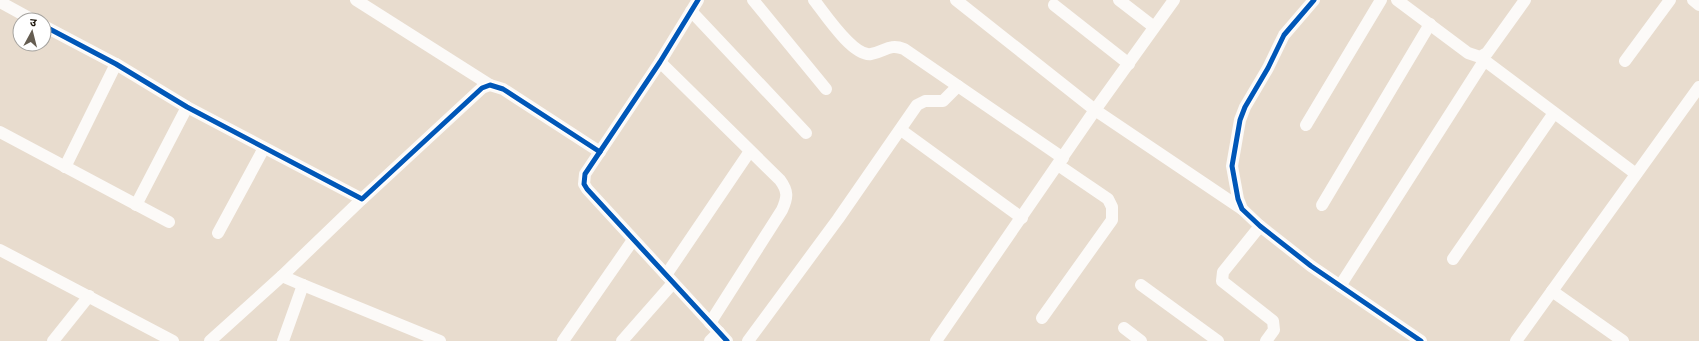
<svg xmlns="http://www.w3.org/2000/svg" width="1699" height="341" font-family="'IBM Plex Sans','Noto Sans Devanagari',sans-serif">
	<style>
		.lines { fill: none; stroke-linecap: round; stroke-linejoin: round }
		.street { stroke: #fcfaf8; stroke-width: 12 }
		.cycleway-casing { stroke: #fff; stroke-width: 8 }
		.cycleway { stroke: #0057b8; stroke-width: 5 }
	</style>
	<rect width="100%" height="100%" fill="#e8dcce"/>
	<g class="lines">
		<g class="street">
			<polyline points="356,0 490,85"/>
			<polyline points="698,0 660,62 585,174 584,184 587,189 727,341"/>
			<polyline points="753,0 826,89"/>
			<path d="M814 0C825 14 853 57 871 54 885 52 889 43 904 49L1063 158"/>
			<polyline points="956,0 1095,110 1242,209"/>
			<polyline points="1119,0 1154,27"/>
			<polyline points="1314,0 1284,35 1268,68 1245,107 1240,120 1232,166 1238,199 1242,209 1260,226 1311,266 1421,341"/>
			<polyline points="1397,0 1468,53 1480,57 1487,53 1525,0"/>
			<polyline points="1693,0 1699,5"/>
			<polyline points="0,2 33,20"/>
			<polyline points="1054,5 1129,64"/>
			<polyline points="691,11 806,133"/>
			<polyline points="44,26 116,64 187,107 362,199 482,88 490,85 503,89 600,152"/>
			<polyline points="1480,57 1636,174"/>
			<polyline points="1625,61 1670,0"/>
			<path d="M660 62 780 180C788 191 788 197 782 210L710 323"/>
			<polyline points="1306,125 1381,0"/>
			<polyline points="901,130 1022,218"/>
			<polyline points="0,132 169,222"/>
			<polyline points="65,167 116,64"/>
			<polyline points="136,205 187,107"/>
			<polyline points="1322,205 1430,24"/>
			<polyline points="1260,226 1223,272 1222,281 1273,321 1274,330 1266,341"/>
			<polyline points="218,233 264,148"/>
			<polyline points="0,250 173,341"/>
			<polyline points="1453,259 1554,113"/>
			<polyline points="666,275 750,151"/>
			<polyline points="282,276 303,285 440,341"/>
			<polyline points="1141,285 1218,341"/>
			<polyline points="1340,286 1484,61"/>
			<polyline points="1552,291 1623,341"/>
			<polyline points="1042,318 1112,220 1112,207 1108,199 1058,165"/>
			<polyline points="1124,328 1141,341"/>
			<polyline points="53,341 89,296"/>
			<polyline points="210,341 282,276 362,199"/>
			<polyline points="283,341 303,285"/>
			<polyline points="563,341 633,240"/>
			<polyline points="622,341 673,283"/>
			<polyline points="710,341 719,332"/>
			<polyline points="748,341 838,219 917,105 925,101 943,101 958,86"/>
			<polyline points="936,341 1095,110 1174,0"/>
			<polyline points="1516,341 1699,87"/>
		</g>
		<g class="cycleway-casing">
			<g id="cycleway">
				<polyline points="698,0 660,62 585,174 584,184 587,189 727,341"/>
				<polyline points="1314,0 1284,35 1268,68 1245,107 1240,120 1232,166 1238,199 1242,209 1260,226 1311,266 1421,341"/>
				<polyline points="44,26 116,64 187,107 362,199 482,88 490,85 503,89 600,152"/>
			</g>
		</g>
		<use href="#cycleway" class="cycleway"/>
	</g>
	<g transform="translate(32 32) rotate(7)"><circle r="19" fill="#ffffff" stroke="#a5a39f"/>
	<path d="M0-3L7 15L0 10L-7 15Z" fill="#655d51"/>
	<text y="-6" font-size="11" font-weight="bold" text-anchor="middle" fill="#1f180e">उ</text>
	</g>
</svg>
